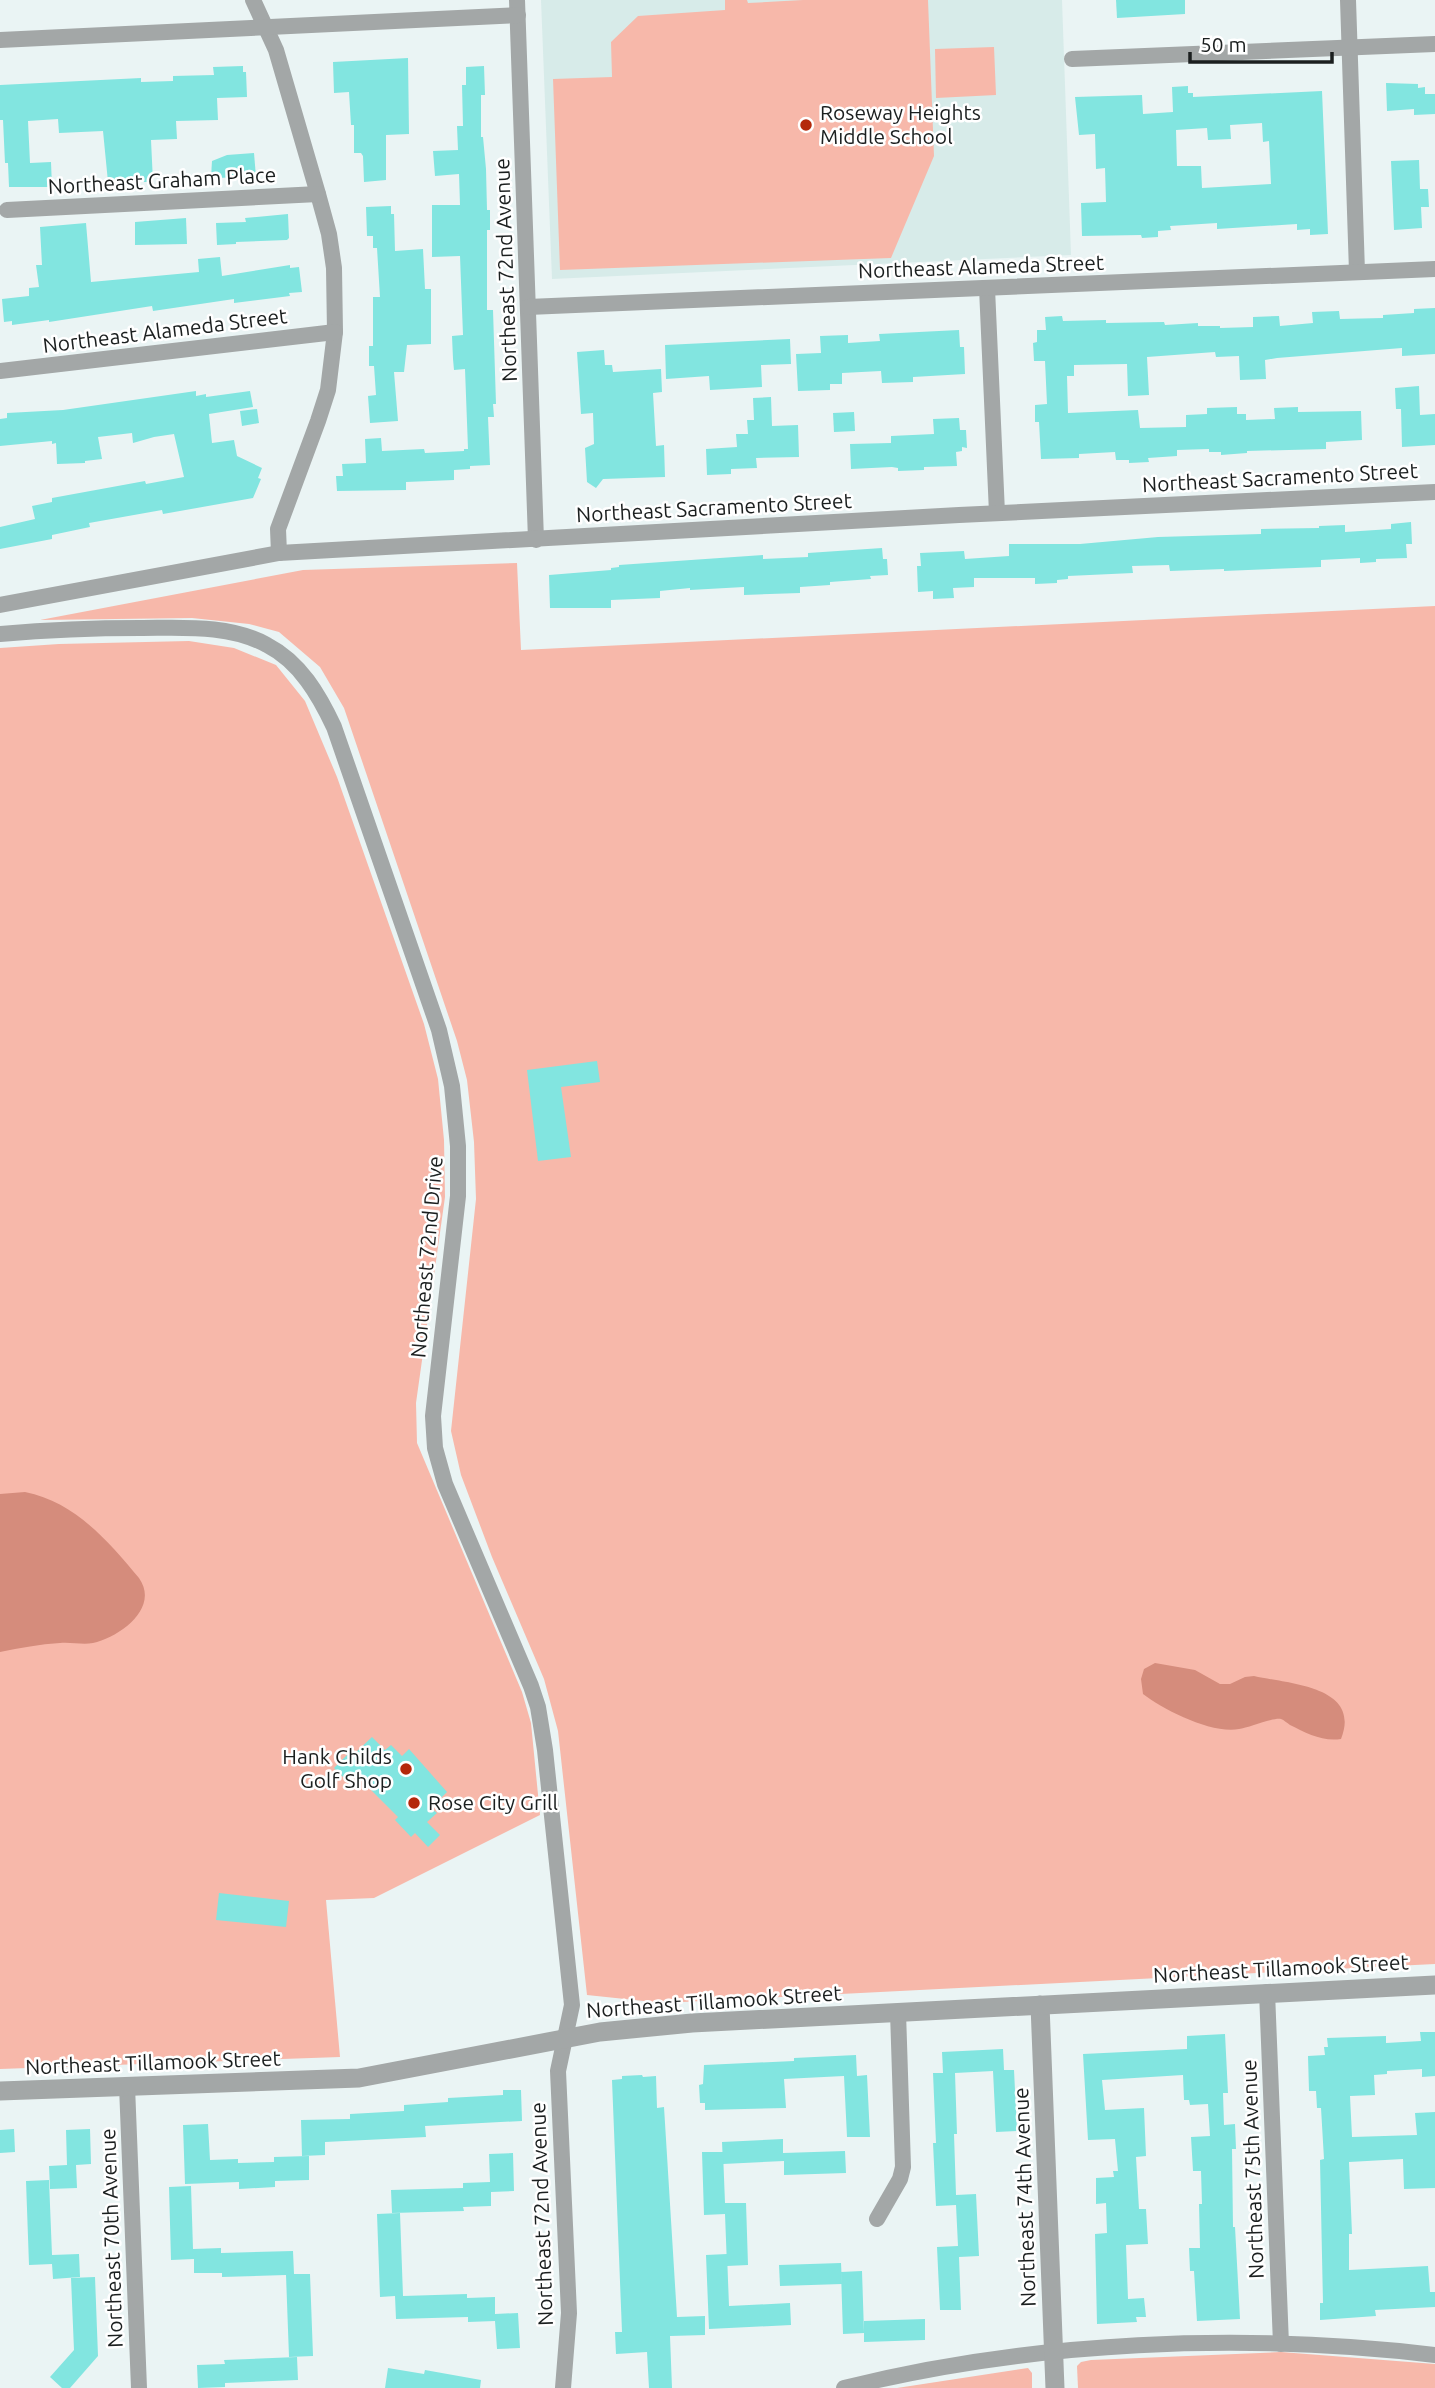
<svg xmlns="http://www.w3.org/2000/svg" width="1435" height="2388" font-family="Ubuntu,sans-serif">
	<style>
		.built { fill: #d7ebe9 }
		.green { fill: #f7b8aa }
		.water { fill: #d58c7c }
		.building { fill: #82e5e0; fill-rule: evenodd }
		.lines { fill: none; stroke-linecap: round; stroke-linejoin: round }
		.minor { stroke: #a3a7a7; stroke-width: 16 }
		.tertiary { stroke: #a3a7a7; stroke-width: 19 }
		.poi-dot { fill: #b4280b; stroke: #fff; stroke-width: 2.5 }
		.labels { text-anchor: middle; stroke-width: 5; stroke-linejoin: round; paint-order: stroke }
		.poi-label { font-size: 21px; fill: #1b1f1f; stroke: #fff; text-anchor: start }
		.street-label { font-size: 21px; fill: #1b1f1f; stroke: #fff }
	</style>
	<rect width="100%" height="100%" fill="#eaf4f4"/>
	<polygon class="built" points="541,0 1062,0 1071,255 552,279"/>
	<g class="green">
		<polygon points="725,0 747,0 748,3 803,0 928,0 934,156 891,258 560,270 553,79 612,77 611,42 638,16 725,10"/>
		<polygon points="994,47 996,95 936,98 935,49"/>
		<polygon points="517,563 521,650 1435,606 1435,1964 663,2003 587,1995 558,1731 544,1679 492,1557 461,1475 451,1431 476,1199 474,1142 467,1080 457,1041 344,708 320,667 279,632 249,624 192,618 40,620 303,570"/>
		<polygon points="189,641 234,648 276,665 305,701 337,777 424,1024 438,1079 444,1140 445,1197 416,1403 417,1443 522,1692 531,1723 540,1815 374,1898 326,1900 340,2057 0,2069 0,648 59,644"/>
		<polygon points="1281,2352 1435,2364 1435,2388 1078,2388 1077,2366 1081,2362 1091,2360"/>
		<polygon points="1028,2368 1032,2373 1032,2388 897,2388"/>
	</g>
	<g class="water">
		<path d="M25 1492C75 1502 108 1541 139 1578 160 1608 120 1637 93 1643 83 1645 71 1642 60 1643 40 1644 20 1648 0 1652V1494Z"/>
		<path d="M1155 1663 1195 1670 1220 1684H1230L1245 1677 1254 1676C1289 1684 1362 1686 1341 1739 1323 1742 1306 1733 1290 1725 1287 1723 1284 1720 1281 1719 1274 1717 1248 1728 1239 1729 1211 1734 1164 1710 1143 1694L1141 1679 1144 1669Z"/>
	</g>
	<g class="building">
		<polygon points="1116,0 1185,0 1185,14 1117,18"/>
		<polygon points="408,58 409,134 386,135 386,180 364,182 363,156 361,153 354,153 354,125 351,125 349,92 334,93 333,62"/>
		<polygon points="243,66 243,72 246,72 247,97 217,98 218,120 176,121 177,139 151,140 153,182 108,182 103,131 59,133 58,119 28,121 30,163 51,162 52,187 9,187 8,163 5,163 3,120 0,120 0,85 141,78 141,82 173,81 173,76 214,75 213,67"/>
		<polygon points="484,66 485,95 481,95 481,137 483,137 486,169 487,210 490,210 490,230 487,230 487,310 493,310 496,404 493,404 494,417 488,417 490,465 470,466 470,469 454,470 454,480 406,482 406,490 337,491 336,476 343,476 342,464 366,463 365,439 381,438 382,451 424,449 425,453 464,451 464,449 468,449 465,369 454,370 453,359 452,336 463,335 460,256 432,257 432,205 460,205 459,174 435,176 433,151 458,150 457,126 463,126 462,85 466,85 466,67"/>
		<polygon points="1386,83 1418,84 1418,88 1425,87 1425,94 1435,94 1435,114 1414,115 1414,109 1387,111"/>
		<path d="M1188 86V93H1193V97L1322 91 1328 234 1310 235V229L1297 230V224L1217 229V223L1170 226 1171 230 1158 231V237L1142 238 1141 235 1082 236 1081 203 1106 202 1105 168 1096 169 1095 134 1079 135 1075 97 1142 95 1143 114 1173 112 1172 87ZM1262 123 1263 142 1269 141 1271 184 1202 188 1201 166H1177L1176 130 1207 128 1208 140 1231 139 1230 125Z"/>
		<polygon points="254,153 256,177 211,178 212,161 227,155"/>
		<polygon points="1419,160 1420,189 1428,189 1429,207 1421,207 1422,228 1394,230 1391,161"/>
		<polygon points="391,206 391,214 394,214 395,251 423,249 425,289 431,289 431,344 407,345 404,372 394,372 398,421 370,423 368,396 376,395 374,366 369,366 369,346 373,346 373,297 380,297 377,248 373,248 373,236 367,236 366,207"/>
		<polygon points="288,214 289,238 287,240 236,242 236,244 217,245 216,223 246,222 245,218"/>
		<polygon points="186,218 187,244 135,245 135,222"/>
		<polygon points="86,223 91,282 199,272 198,259 220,257 222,276 290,265 290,268 299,267 302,292 289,293 290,296 234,303 234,299 153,311 152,306 49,322 49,320 12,325 12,321 4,322 2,299 29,296 29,288 39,287 36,265 42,265 40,227"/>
		<polygon points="1435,308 1435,354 1402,356 1402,348 1277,358 1265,360 1266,379 1240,380 1239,356 1216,357 1215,352 1147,357 1149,395 1128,396 1127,364 1074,365 1074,376 1067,376 1068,413 1138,410 1140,428 1186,427 1186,415 1207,414 1207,408 1237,407 1237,414 1246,414 1246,420 1275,419 1274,408 1298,407 1298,412 1361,411 1362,440 1326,442 1326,449 1247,451 1247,453 1221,455 1221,452 1209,452 1209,449 1177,450 1177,456 1148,458 1149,462 1129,463 1129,460 1116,460 1115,452 1079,454 1079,458 1041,459 1039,422 1035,422 1035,405 1047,404 1045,361 1034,361 1033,343 1037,342 1037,330 1046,330 1045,317 1062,316 1063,321 1106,320 1106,323 1164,322 1165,325 1198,323 1198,326 1220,326 1220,328 1253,327 1253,317 1279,316 1280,326 1313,323 1312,312 1339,311 1340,319 1383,318 1383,315 1414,313 1414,309"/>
		<polygon points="959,330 960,347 964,347 965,374 913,377 913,382 882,383 881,371 842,373 842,384 830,384 830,390 798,391 796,354 821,353 820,336 848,335 848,343 880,341 879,334"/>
		<polygon points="790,339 791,364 761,365 762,387 710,390 709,376 666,379 665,345"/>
		<polygon points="604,350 605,365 612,365 613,372 661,369 662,392 653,393 656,446 664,445 665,477 603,479 596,488 587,482 585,448 594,444 593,413 581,414 577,352"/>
		<polygon points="1419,386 1420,415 1435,414 1435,445 1402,447 1401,409 1396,409 1395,388"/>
		<polygon points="196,391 196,396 206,394 206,397 250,391 253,407 209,414 212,443 234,440 237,456 262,468 258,478 261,479 253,498 163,514 162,510 89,523 90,527 52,535 52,539 0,549 0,527 35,519 32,506 52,502 52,498 145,481 146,484 184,477 174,434 154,437 133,443 132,433 98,437 102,459 85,461 85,463 57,464 56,443 52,444 52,441 0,446 0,419 7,418 7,413 63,410"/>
		<polygon points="771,397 772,426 798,425 799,457 756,458 757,468 731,469 731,474 707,475 706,449 737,447 736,434 748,434 747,420 754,420 753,398"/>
		<polygon points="257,409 259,423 242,426 240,411"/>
		<polygon points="854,412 855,431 834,432 833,413"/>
		<polygon points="959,418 960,430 966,430 967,448 962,447 962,451 956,452 957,466 924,467 924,470 898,471 898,468 892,467 851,469 850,444 891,443 891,436 934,434 933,419"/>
		<polygon points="1411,522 1412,544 1406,544 1407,558 1376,559 1376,562 1360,563 1360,558 1321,560 1321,567 1224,571 1224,569 1170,571 1169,565 1132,566 1133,573 1068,576 1068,579 1057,580 1057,583 1035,584 1035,578 974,578 974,587 953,588 954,598 933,599 933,591 918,592 917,566 921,566 920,553 964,551 965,559 1009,556 1009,544 1080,544 1158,537 1261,534 1261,529 1319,528 1319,526 1345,525 1345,532 1391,529 1391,524"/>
		<polygon points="882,548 883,559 887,559 888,575 870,576 871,579 830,582 830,585 800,587 800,593 744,595 744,587 690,590 690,588 660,591 660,598 611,600 611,608 550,608 549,575 611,570 611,568 619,567 619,565 763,555 763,559 808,557 808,553"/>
		<polygon points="597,1061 600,1082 561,1087 571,1157 538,1161 527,1070"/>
		<polygon points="372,1737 385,1750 391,1745 402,1756 409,1749 447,1792 431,1808 437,1813 427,1822 440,1835 428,1847 415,1833 411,1837 395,1820 398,1817 356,1775 348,1782 334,1768 351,1751 354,1754"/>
		<polygon points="219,1893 289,1901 286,1927 216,1920"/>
		<polygon points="1420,2032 1435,2032 1435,2076 1422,2077 1422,2069 1387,2071 1387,2074 1374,2075 1375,2095 1350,2096 1352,2137 1417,2135 1415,2113 1435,2112 1435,2188 1404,2189 1403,2159 1349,2162 1352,2234 1349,2234 1349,2270 1428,2266 1430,2292 1435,2292 1435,2307 1375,2310 1376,2316 1320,2320 1320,2303 1323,2303 1320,2160 1324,2159 1321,2108 1317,2108 1316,2091 1309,2091 1308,2056 1325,2055 1324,2047 1328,2047 1327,2038 1386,2036 1386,2043 1421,2041"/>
		<polygon points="1225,2034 1228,2093 1223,2093 1224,2125 1235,2124 1236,2149 1232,2149 1233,2227 1235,2227 1240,2319 1197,2321 1194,2271 1190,2271 1189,2248 1200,2248 1199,2204 1202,2204 1201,2171 1193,2171 1191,2137 1210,2136 1208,2104 1190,2105 1189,2100 1184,2100 1183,2075 1102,2080 1105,2110 1144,2108 1146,2156 1136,2157 1139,2209 1146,2209 1148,2244 1126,2245 1128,2299 1144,2298 1146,2317 1136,2317 1137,2322 1097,2324 1095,2234 1107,2233 1106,2203 1096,2204 1096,2178 1114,2177 1113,2171 1118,2171 1115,2139 1088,2140 1083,2054 1187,2049 1187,2036"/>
		<polygon points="1003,2049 1004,2070 1014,2070 1017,2131 996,2132 993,2071 955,2073 957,2134 954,2134 956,2195 976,2194 979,2256 959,2257 961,2310 940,2310 937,2247 958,2246 956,2205 936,2206 933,2143 936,2143 933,2073 943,2073 942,2052"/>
		<polygon points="856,2055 857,2076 867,2075 870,2137 847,2137 844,2076 784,2079 786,2108 705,2110 705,2103 700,2103 699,2085 703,2084 704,2065 794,2061 794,2058"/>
		<polygon points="642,2075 643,2077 656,2076 657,2108 664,2107 677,2317 705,2316 705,2335 670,2336 672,2388 649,2388 647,2352 616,2354 615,2332 622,2332 612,2080 622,2079 622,2076"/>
		<polygon points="503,2090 521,2090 522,2121 425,2126 426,2137 325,2142 325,2155 302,2156 301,2120 350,2119 350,2114 404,2111 404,2105 448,2102 448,2098 503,2095"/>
		<polygon points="208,2124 210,2160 238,2159 238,2163 274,2162 274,2157 309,2156 309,2180 275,2181 275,2187 239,2189 239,2182 185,2184 183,2125"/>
		<polygon points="14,2129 15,2152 0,2153 0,2130"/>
		<polygon points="90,2129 91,2164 76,2165 77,2188 50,2189 49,2166 67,2165 66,2130"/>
		<polygon points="783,2139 783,2153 845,2151 846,2173 784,2175 784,2161 723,2164 722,2142"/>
		<polygon points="702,2152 723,2152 725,2203 746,2203 748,2265 727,2266 725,2214 704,2215"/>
		<polygon points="513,2153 514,2191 491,2192 491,2206 463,2207 464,2211 392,2213 391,2190 463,2188 463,2183 490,2182 489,2154"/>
		<polygon points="49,2180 52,2255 79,2254 80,2277 53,2279 52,2264 29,2265 26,2181"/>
		<polygon points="191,2186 193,2249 221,2248 221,2253 293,2251 294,2274 310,2274 313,2356 289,2357 286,2275 222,2277 222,2273 194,2273 194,2259 171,2260 169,2187"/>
		<polygon points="400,2213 403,2296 467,2294 467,2298 495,2297 495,2314 518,2313 520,2348 497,2349 495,2321 468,2322 468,2317 396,2319 395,2296 380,2297 377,2214"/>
		<polygon points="727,2254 729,2306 790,2303 791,2325 709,2329 706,2255"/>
		<polygon points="841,2263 842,2284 780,2286 779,2265"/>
		<polygon points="862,2271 864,2332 864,2321 925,2319 925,2340 864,2342 864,2333 843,2334 841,2272"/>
		<polygon points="95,2277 98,2356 70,2388 62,2388 50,2377 74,2350 71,2278"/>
		<polygon points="297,2357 298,2380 225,2383 225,2387 198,2388 197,2365 225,2364 224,2360"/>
		<polygon points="388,2368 424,2374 425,2370 481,2380 480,2388 385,2388"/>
	</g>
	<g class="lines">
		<g class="minor">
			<polyline points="253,0 276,50 318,194 329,234 334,268 335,332 328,390 318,421 278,529 279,553"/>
			<polyline points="517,0 536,540"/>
			<polyline points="1348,0 1357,272"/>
			<polyline points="0,40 518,15"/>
			<polyline points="1072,59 1435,44"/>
			<polyline points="7,210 318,194"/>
			<polyline points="987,288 997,513"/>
			<polyline points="528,307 1435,269"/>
			<polyline points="0,371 335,332"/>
			<polyline points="0,605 279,553 959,515 1435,492"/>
			<path d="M0 634C47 630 93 628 140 628 182 628 229 624 267 645 300 662 319 695 334 727L439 1030 452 1086 458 1146V1196L433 1416 435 1448 445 1484 531 1686 538 1707 545 1750 572 2005 558 2071 569 2313 563 2388"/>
			<polyline points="1267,1992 1281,2344"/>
			<polyline points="127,2086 139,2388"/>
			<polyline points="877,2219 900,2179 903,2167 898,2012"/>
			<path d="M844 2388C1033 2341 1242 2332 1435 2355"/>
		</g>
		<g class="tertiary">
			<polyline points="1040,2005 1055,2388"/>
			<polyline points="0,2091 359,2078 600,2032 692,2023 1435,1985"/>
		</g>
	</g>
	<g class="poi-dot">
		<circle cx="806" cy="125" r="7"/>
		<circle cx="406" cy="1769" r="7"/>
		<circle cx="414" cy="1803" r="7"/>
	</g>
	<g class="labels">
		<g class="poi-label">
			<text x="820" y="120">Roseway Heights<tspan x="820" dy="24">Middle School</tspan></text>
			<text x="392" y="1764" text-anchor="end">Hank Childs<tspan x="392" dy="24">Golf Shop</tspan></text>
			<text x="428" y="1810">Rose City Grill</text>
		</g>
		<g class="street-label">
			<text transform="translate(162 181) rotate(-3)" y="7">Northeast Graham Place</text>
			<text transform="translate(981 267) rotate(-2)" y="7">Northeast Alameda Street</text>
			<text transform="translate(506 270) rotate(-92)" y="7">Northeast 72nd Avenue</text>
			<text transform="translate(165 331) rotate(-7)" y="7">Northeast Alameda Street</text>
			<text transform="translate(1280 478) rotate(-3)" y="7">Northeast Sacramento Street</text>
			<text transform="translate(714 508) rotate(-3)" y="7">Northeast Sacramento Street</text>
			<text transform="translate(427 1257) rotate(-85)" y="7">Northeast 72nd Drive</text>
			<text transform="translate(1281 1969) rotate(-3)" y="7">Northeast Tillamook Street</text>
			<text transform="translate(714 2002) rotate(-4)" y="7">Northeast Tillamook Street</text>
			<text transform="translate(153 2063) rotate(-2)" y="7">Northeast Tillamook Street</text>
			<text transform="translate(1253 2169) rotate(-92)" y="7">Northeast 75th Avenue</text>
			<text transform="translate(1025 2197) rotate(-92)" y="7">Northeast 74th Avenue</text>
			<text transform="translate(542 2214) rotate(-92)" y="7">Northeast 72nd Avenue</text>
			<text transform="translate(112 2238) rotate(-92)" y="7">Northeast 70th Avenue</text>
		</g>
	</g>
	<path d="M1190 52v10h142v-10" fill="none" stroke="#1b1f1f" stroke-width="3.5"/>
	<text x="1200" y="52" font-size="21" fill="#1b1f1f" stroke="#ffffff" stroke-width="5" paint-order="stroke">50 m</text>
</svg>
